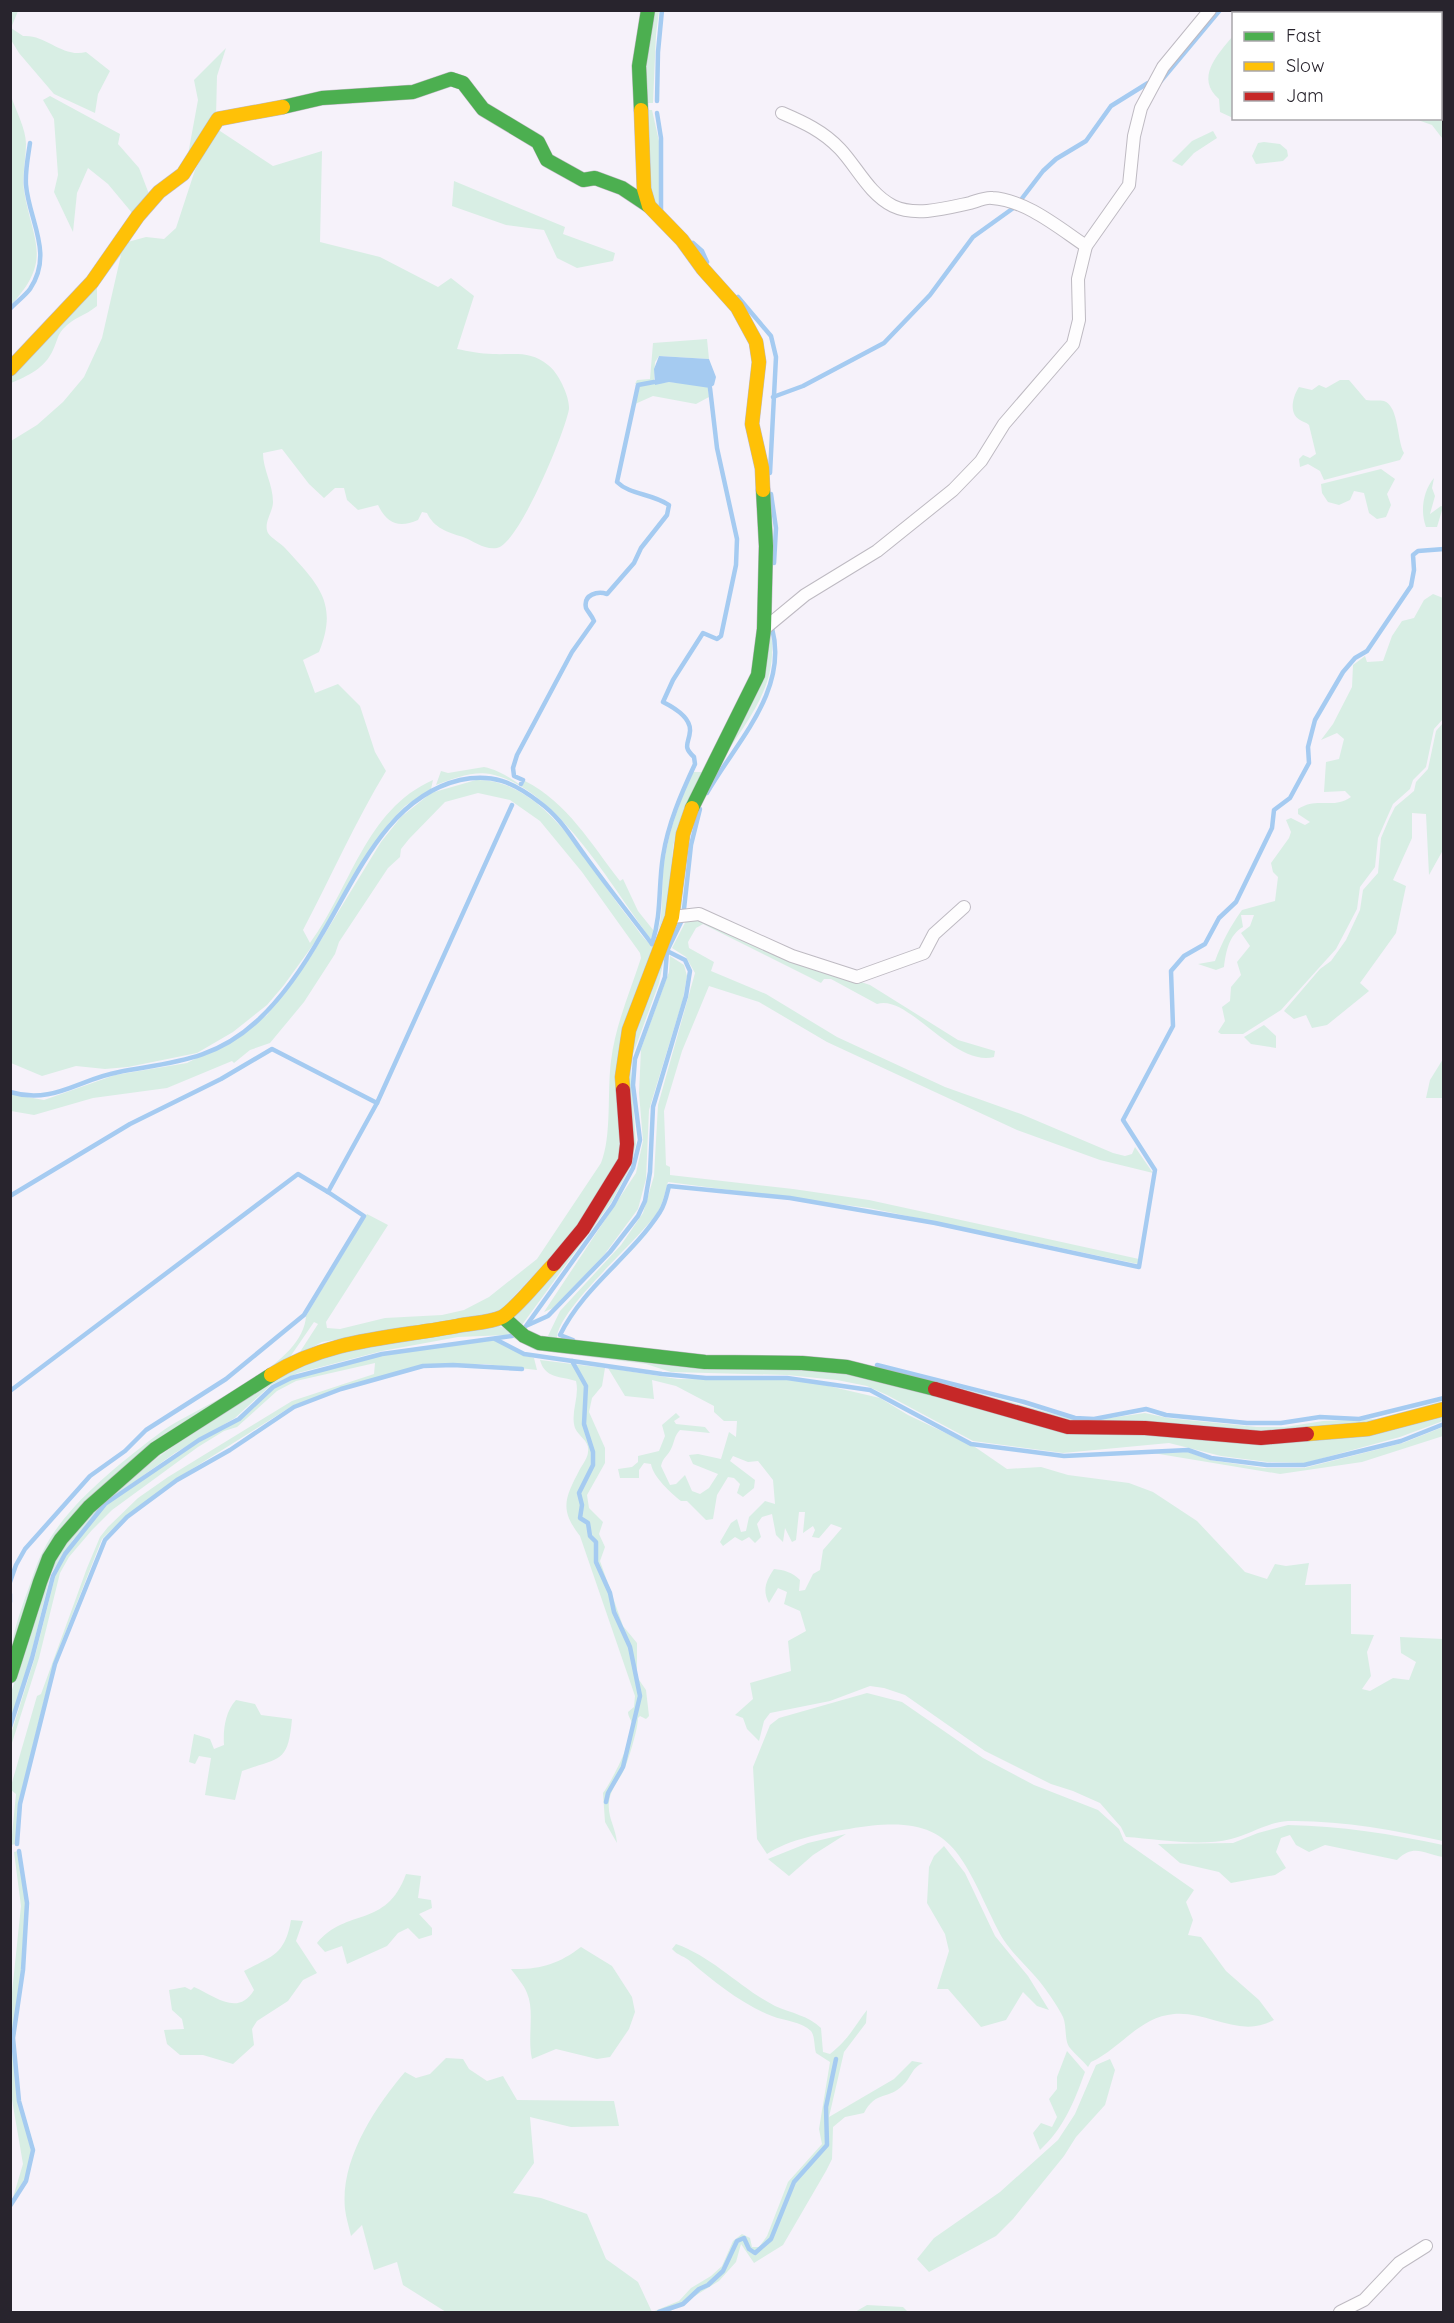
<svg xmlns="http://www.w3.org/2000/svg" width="1454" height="2323" font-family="Quicksand,sans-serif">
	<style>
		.green { fill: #d8eee4 }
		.water { fill: #a5cbf1 }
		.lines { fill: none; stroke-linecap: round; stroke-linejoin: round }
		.stream { stroke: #a5cbf1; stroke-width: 4.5 }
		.street-casing { stroke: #bebac2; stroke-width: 14 }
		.fast-casing { stroke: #bebac2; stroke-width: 15 }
		.slow-casing { stroke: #bebac2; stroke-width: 15 }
		.jam-casing { stroke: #bebac2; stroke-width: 15 }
		.street { stroke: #fefdfe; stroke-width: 12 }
		.fast { stroke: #4caf50; stroke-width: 14 }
		.slow { stroke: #ffc107; stroke-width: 14 }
		.jam { stroke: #c62828; stroke-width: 14 }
	</style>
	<rect width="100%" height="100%" fill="#f6f2fa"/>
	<g class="green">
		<path d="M11 10 18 11 11 28 23 36C46 34 62 58 86 52L110 71 98 94 95 113 54 94 19 53 11 40Z"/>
		<polygon points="651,11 659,11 656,34 653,103 645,103 644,60"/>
		<path d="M1233 36V118L1220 112 1219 99C1195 78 1217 55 1233 36Z"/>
		<polygon points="1441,43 1443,43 1442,138 1432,125 1415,119 1440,118"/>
		<polygon points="226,48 217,76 216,117 187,160 198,100 194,80"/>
		<path d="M11 96C16 111 26 129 26 144 26 159 22 176 24 190 32 241 54 259 11 305Z"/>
		<polygon points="50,96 120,134 118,144 139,168 149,194 133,214 108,184 88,168 77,193 73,232 54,192 58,175 54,119 43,100"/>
		<polygon points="644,110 652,110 659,141 659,211 652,201"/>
		<path d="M217 129 273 166 322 151 320 242 380 257 438 287 451 278 474 296 457 349C468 351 481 354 493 354 514 355 530 350 548 365 558 372 570 397 569 409 565 432 519 544 497 548 484 550 474 541 463 537 447 532 434 528 427 513L422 512 418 520C399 528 387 524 378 505L358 510 347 500 344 488H335L324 498 309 484 282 449 263 453C263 470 273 484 273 502 273 512 263 523 268 533 272 539 281 543 285 548 318 584 339 603 319 652L303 660 315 693 338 684 360 706 375 752 386 771C355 822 331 877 303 930L310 943C351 888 365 810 433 780L431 789 405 806 390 822 373 845 318 938 284 985 267 1005 233 1032 197 1053 128 1067 105 1069 76 1066 42 1076 11 1063V441L37 425 63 402 84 377 102 338 121 255 97 287V306C85 316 74 317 63 329 57 336 57 342 53 350 45 368 28 376 11 383V375L124 243 146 237 164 239 176 228 195 170Z"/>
		<polygon points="1213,131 1217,138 1194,153 1182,166 1172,161 1192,141"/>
		<polygon points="1264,142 1280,144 1287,150 1288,156 1283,161 1256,164 1252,156 1258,143"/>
		<polygon points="454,181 565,227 563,234 615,253 613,261 577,268 557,258 544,230 506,225 452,206"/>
		<polygon points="707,339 709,359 659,356 655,362 654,381 635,384 637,380 650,379 653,343"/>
		<path d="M1340 380H1349L1366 400C1372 401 1380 400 1384 401 1399 406 1397 441 1404 453L1400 460 1324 480 1320 471 1308 464 1300 467 1299 459 1303 455 1310 458 1316 454 1309 425C1306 422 1303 422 1300 420 1288 413 1293 396 1299 387L1312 390 1319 385 1326 388Z"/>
		<polygon points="669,382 705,385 708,387 709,397 696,404 653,396 635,404 639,386"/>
		<polygon points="1381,469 1395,479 1387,494 1391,505 1386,517 1377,519 1369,513 1364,493 1354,491 1350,500 1339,505 1328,502 1322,493 1321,484"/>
		<path d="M1434 478 1432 488 1435 496 1430 514 1441 506 1443 507 1437 527H1426C1420 511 1423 491 1434 478Z"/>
		<path d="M1433 594 1443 598V719L1434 729 1426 767 1413 780 1410 789 1393 804 1378 838 1375 867 1360 887 1357 909 1336 949 1281 1010 1243 1034H1221L1218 1032 1225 1021 1222 1007 1230 1001 1231 987 1241 975 1237 962 1250 946 1241 933 1250 926 1254 915H1241L1243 927C1229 935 1226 951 1224 967L1216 970 1198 964 1215 961C1222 942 1230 927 1242 910L1275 901 1278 877 1273 872 1271 863 1289 838 1291 832 1286 820 1291 818 1305 825 1310 822 1298 814V809C1318 796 1332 810 1351 797L1345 791 1324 792 1326 762 1339 759 1344 739 1337 733 1321 740 1333 724 1352 687 1353 665 1365 656 1367 662 1383 661 1392 636 1402 621 1414 618 1424 600Z"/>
		<path d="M770 628C784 697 728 737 704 793 687 832 684 872 681 914H675C678 879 681 840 695 806 713 761 757 708 765 662 767 652 766 641 766 630Z"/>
		<polygon points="1443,723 1443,850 1429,875 1426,814 1412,813 1412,838 1393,880 1406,886 1396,933 1360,983 1369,991 1327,1025 1312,1028 1306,1015 1294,1019 1284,1011 1320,969 1331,961 1346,940 1360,910 1363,890 1378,873 1381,838 1389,819 1395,807 1414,791 1416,782 1428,769 1436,731"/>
		<path d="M484 767C499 770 510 778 522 786L525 781C568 803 591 844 620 881L623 879 638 911 654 931 651 939C611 887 558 788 490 774 473 771 452 779 436 785L441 771 448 773Z"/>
		<path d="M693 772H702L677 828 673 847 668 908 658 931C665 907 660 881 665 857 670 827 681 799 693 772Z"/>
		<path d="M476 780C545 778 590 869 628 917 636 927 644 941 655 948L640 983 620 1124 619 1161 581 1224 503 1308 490 1315 322 1342 298 1355 318 1324 314 1322 290 1357 63 1529 11 1660C11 1637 18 1619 25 1598 31 1583 35 1566 43 1551 65 1506 121 1462 161 1432 198 1405 303 1368 306 1316L367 1214 388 1225 326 1322 327 1328 340 1329 385 1318 442 1315 464 1310 489 1297 537 1259 601 1163C612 1136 607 1091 611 1061 615 1026 630 992 641 958L640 953 582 872 540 821 510 800 478 793 445 802 409 839 401 849 400 857 388 868 339 942 335 954 304 1002 270 1043 250 1050 234 1063 232 1061 167 1088 93 1098 34 1115 11 1111V1094L44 1100 115 1075 187 1063 238 1037 267 1015 310 958 381 842 401 817 431 793Z"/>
		<path d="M688 917 700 918 792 959 870 985 958 1040 995 1051 994 1057C953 1067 908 993 877 1004L831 979H824L821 983 703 924 696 928 688 942 689 948 714 962 711 971 766 994 837 1037 945 1087 1021 1114 1113 1153 1125 1156 1132 1154 1135 1147 1153 1173 1100 1160 1017 1130 827 1042 759 1002 709 986 682 1051 664 1111 666 1165 670 1167V1175L793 1189 869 1200 1139 1259 1138 1264 869 1208 668 1182C665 1192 663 1204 657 1213 639 1240 554 1312 557 1340L712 1357 844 1361 898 1371 1076 1420 1089 1421 1145 1413 1168 1418 1257 1427H1285L1323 1421 1376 1419 1443 1401V1405L1370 1426 1277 1434 1206 1431 1149 1424 1089 1426 1046 1419 971 1396 856 1366 804 1361 706 1359 546 1340 560 1311 621 1245 643 1213 654 1176 658 1105 695 973 686 957 672 948Z"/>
		<polygon points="681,920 666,949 659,983 633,1054 631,1071 636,1144 630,1168 611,1203 519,1329 514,1318 516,1313 622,1176 629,1048 676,921"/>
		<polygon points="670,956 684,965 687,976 683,999 649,1110 646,1179 638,1209 604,1255 553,1308 544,1312 636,1173 643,1141 639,1093 641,1049 669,972"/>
		<polygon points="1264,1025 1276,1036 1276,1048 1251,1044 1244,1037"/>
		<polygon points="1443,1059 1443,1098 1426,1098 1430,1080"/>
		<polygon points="491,1324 502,1327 527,1341 556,1347 707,1365 807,1366 866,1374 1074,1434 1151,1433 1284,1441 1369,1433 1443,1416 1443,1421 1400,1437 1305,1463 1267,1462 1221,1456 1169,1443 1063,1453 973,1441 887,1395 867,1386 837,1380 787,1375 671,1372 646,1364 535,1350 508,1335 458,1337 382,1351 298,1373 271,1385 235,1418 175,1453 107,1501 73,1540 51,1573 30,1658 11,1719 11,1693 48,1573 68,1540 110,1494 173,1446 296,1366 326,1354 366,1344"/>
		<polygon points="495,1340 522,1355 534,1358 537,1370 485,1364 422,1365 338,1389 292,1406 176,1479 124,1518 102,1539 53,1664 19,1801 16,1844 11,1845 16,1794 11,1790 11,1786 37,1696 41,1694 87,1568 100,1537 108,1527 138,1498 168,1477 292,1401 374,1374 375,1363 296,1381 277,1391 237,1427 224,1431 198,1447 112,1510 92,1530 69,1557 60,1573 39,1658 11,1746 11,1734 34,1660 55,1577 66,1555 106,1505 199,1442 240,1420 273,1389 291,1379 382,1355"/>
		<path d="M540 1360 605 1368 602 1386 592 1398 589 1412 605 1448V1463L587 1495 589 1508 603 1522 599 1534 605 1547 600 1561 623 1626 637 1643V1677L646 1690 649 1716 646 1719 640 1716 638 1718C638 1729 628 1762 623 1772 618 1781 610 1791 609 1802 607 1817 616 1828 617 1843L605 1822 603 1793C611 1783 634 1737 632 1725 632 1720 628 1717 628 1712L634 1707 635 1696 580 1536C559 1509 565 1498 580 1469 583 1464 588 1457 588 1452 590 1441 579 1437 575 1428 570 1412 580 1397 576 1381 561 1376 545 1379 540 1360Z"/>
		<path d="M608 1368 678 1379 789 1380 820 1384 880 1398 908 1415 975 1447 1007 1469 1041 1467 1068 1475 1129 1483 1153 1492 1197 1521 1245 1572 1267 1579 1275 1564 1286 1566 1309 1563 1305 1585 1351 1584V1634L1374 1635 1367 1652 1371 1676 1362 1689 1370 1691 1393 1678 1409 1680 1416 1662 1401 1653 1400 1637 1443 1639V1841C1394 1830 1339 1820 1288 1821 1268 1822 1251 1834 1231 1839 1199 1847 1158 1839 1126 1837L1121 1827 1100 1803 1073 1791 1051 1784 985 1751 905 1695 884 1688 870 1686 830 1701 770 1713 764 1721 759 1741 747 1729 743 1718 735 1715 753 1699 750 1683 791 1671 788 1641 806 1631 800 1611 784 1604 787 1592 778 1588 769 1603C762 1590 766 1581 774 1569 784 1570 792 1572 800 1580L799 1591 805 1590 813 1574 820 1570 823 1550 842 1528 831 1524 819 1538 812 1537 815 1530 813 1526 803 1533 805 1512H799L796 1540 792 1542 785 1528 783 1542 776 1535 772 1514 762 1517 757 1524 761 1537 755 1543 749 1537 742 1541 735 1537 723 1546 720 1542 731 1523 737 1519 741 1532 746 1531 749 1517 765 1501 775 1504 773 1480 758 1461 748 1462 733 1456 730 1461 755 1480 754 1488 743 1497 737 1493 740 1484 734 1478 728 1477 717 1495 713 1519 706 1520 687 1501H681C671 1493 653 1477 651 1464L644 1463 639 1470V1478H620L618 1469 632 1467 638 1462V1456L659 1451 665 1436 662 1425 676 1413 680 1417 674 1421 676 1424 705 1427 710 1433 680 1430C674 1436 675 1441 671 1449 668 1456 663 1457 661 1466L670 1485 676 1484 685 1475 692 1491 700 1494 709 1488 718 1474 693 1464 689 1455 698 1454 721 1459 729 1432 736 1437 737 1421H724L714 1412V1406L676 1386 652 1380 654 1399 625 1396Z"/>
		<polygon points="1443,1427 1443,1436 1362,1462 1280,1474 1153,1453 1188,1452 1210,1460 1264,1468 1304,1468 1403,1443"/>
		<path d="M867 1693 902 1702 983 1758 1034 1785 1098 1810 1119 1829 1124 1841 1194 1890 1186 1902 1193 1920 1188 1935 1201 1937 1226 1971 1259 2000 1274 2020C1240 2039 1209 2011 1174 2014 1139 2017 1120 2049 1091 2062L1088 2067C1083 2061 1075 2054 1070 2048 1064 2041 1067 2026 1063 2017 1059 2009 1052 1998 1046 1990 1032 1969 1009 1953 998 1930 958 1849 952 1811 849 1829 822 1833 790 1839 767 1854L757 1839 753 1767 770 1725 779 1718Z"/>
		<path d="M236 1700 255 1704 261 1715 292 1719C288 1764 280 1757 242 1771L235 1800 205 1795 211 1758 199 1756 195 1764 189 1762 194 1734 210 1739 214 1749 224 1745C223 1730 225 1712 236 1700Z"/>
		<path d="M1288 1825C1340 1826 1392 1834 1443 1845V1857C1424 1854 1414 1843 1397 1860L1325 1845 1309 1852 1296 1845 1290 1835 1281 1838 1276 1852 1286 1868 1275 1875 1231 1883 1219 1872 1180 1863 1158 1844 1233 1843 1258 1833Z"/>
		<polygon points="846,1834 813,1855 789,1876 768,1859 808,1843"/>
		<polygon points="944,1846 965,1873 995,1936 1028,1976 1049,2010 1037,2006 1023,1992 1006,2020 981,2027 948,1989 937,1989 949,1951 945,1934 927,1903 929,1867 934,1856"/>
		<polygon points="18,1851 26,1904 22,1971 12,2038 19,2102 31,2150 26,2179 11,2204 23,2164 10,2088 11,2002 21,1906 14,1852"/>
		<path d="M406 1874 421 1876 418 1898 431 1900 432 1908 419 1914 432 1928V1935L419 1939 408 1928 398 1933 387 1946 347 1964 342 1946 325 1952 317 1943C347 1907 386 1929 406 1874Z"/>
		<path d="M291 1920 303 1921 296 1941 317 1973 303 1980 288 2001 257 2021 252 2029 254 2045 233 2064 203 2055H180L167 2044 164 2030 184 2029 182 2019 172 2010 169 1990 185 1987 191 1990 194 1987C215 1996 238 2017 254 1990L244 1971C272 1956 285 1955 291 1920Z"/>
		<path d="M676 1944C713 1957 740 1988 775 2006 791 2013 809 2016 821 2028L823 2052 830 2054C850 2038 853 2028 867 2010L866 2023 844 2052 829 2117 894 2079 912 2061 923 2063C912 2067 911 2078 903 2085 889 2100 876 2090 864 2113L845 2117 833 2127 832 2159 826 2171 783 2245 754 2263 741 2244 736 2262 719 2281 669 2312H446L403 2285 397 2262 374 2270 362 2225 351 2236C349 2227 346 2218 345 2209 340 2160 375 2107 405 2072L416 2078 430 2074 446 2058 463 2059 469 2069 487 2081 503 2076 517 2100 614 2101 619 2126 571 2127 530 2117 534 2163 513 2193 541 2198 587 2214 606 2259 638 2282 652 2312 679 2301 691 2288 711 2276 722 2266 733 2241 742 2234 750 2238 752 2247H759L767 2236 788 2182 822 2144 819 2129 830 2062 816 2053C814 2046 815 2036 811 2031 801 2021 784 2021 772 2016 743 2005 713 1981 691 1962 685 1956 678 1956 672 1949Z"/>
		<path d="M581 1947 612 1966 632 1997 635 2012 629 2029 610 2057 597 2059 556 2049 532 2059C527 2038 535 2011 527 1993 524 1985 516 1976 511 1969 539 1970 559 1964 581 1947Z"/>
		<path d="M1067 2051 1085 2072C1074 2102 1064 2128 1040 2150L1033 2133 1041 2123 1052 2127 1057 2117 1049 2099 1057 2089V2077Z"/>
		<polygon points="1110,2059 1115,2070 1105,2105 1076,2137 1064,2156 1013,2219 996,2236 929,2272 917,2259 934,2238 1000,2192 1058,2140 1075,2114 1096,2065"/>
		<polygon points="867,2305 903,2307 908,2312 855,2312"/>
	</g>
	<polygon class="water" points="659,356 709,359 716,377 714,385 710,388 669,382 655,385 654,369"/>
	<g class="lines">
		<g class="stream">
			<polyline points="1160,82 1220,10"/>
			<polyline points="657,101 658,52 662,10"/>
			<polyline points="657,113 661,138 661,211"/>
			<polyline points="1020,201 1043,171 1056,159 1086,141 1111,106 1148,83"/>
			<polyline points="693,243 702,251 707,262"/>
			<polyline points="738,297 771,336 776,357 770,473"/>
			<path d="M10 309C16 302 25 296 30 289 54 253 29 221 26 185 25 171 28 157 30 143"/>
			<polyline points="773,397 803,386 884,343 930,295 973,237 1012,209"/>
			<polyline points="771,494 776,528 774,563"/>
			<path d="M521 784 523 780 514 776 513 768 517 755 572 652 594 621C592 616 588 612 586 608 583 594 598 591 607 594L634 563 641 548 667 515 669 505C651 493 630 495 617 482L638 385 654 382"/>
			<path d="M707 793C736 742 789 691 772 628"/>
			<polyline points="684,909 691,845 700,809"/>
			<path d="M652 944C662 913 658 887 663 856 668 824 681 794 695 764L694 757C682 746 689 744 690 731 691 717 673 707 663 702L673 680 703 633 717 639 721 636 736 565 737 539 717 448 710 388"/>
			<path d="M10 1092C53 1105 79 1079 119 1072 172 1062 214 1061 257 1021 282 998 305 964 322 934 357 876 388 797 460 780 492 773 513 782 539 802 560 817 571 837 586 857 607 886 630 915 652 944"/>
			<polyline points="10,1196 130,1124 221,1079 272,1049 377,1103"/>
			<polyline points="528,1325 548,1316 610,1252 638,1216 645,1201 650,1172 653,1107 686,996 690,971 685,960 667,951"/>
			<polyline points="526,1326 613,1205 633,1168 640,1140 633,1085 635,1059 665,977 667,951 682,920"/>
			<polyline points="495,1339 524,1354 662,1374 706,1378 787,1378 870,1390 971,1444 1064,1456 1188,1450 1211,1458 1267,1465 1304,1465 1401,1441 1444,1424"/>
			<path d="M573 1340 560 1335C584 1286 631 1257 660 1212 665 1205 667 1194 669 1186L790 1198 935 1223 1139 1267 1155 1170 1123 1120 1173 1026 1171 971 1184 956 1205 944 1219 918 1236 902 1272 828 1274 810 1290 798 1309 763 1308 747 1315 720 1343 672 1355 658 1367 651 1411 586 1414 570 1413 555 1418 551 1444 549"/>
			<polyline points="572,1361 586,1386 584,1424 593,1452 593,1465 579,1493 582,1505 580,1518 588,1523 590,1536 596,1542 596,1562 610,1593 614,1612 630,1647 640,1696 623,1767 608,1793 606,1802"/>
			<polyline points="877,1365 1024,1402 1075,1418 1094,1419 1146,1409 1166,1415 1247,1423 1281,1423 1320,1417 1359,1419 1444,1398"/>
			<polyline points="10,1391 298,1174 328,1192 377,1103 512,805"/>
			<polyline points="10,1582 16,1565 25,1549 90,1476 125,1451 146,1430 226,1379 304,1315 364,1216 328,1192"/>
			<polyline points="10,1594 10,1602"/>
			<polyline points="10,1727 32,1658 53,1576 65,1554 105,1504 199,1440 239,1419 273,1387 291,1378 382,1354 512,1336"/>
			<polyline points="17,1844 20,1804 55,1664 105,1540 127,1517 177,1480 230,1450 294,1407 341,1389 423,1366 453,1365 522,1369"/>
			<polyline points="10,2206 26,2181 33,2150 19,2101 13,2038 23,1970 27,1903 19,1851"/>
			<polyline points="659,2312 683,2304 699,2289 708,2285 723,2271 737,2241 744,2238 749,2249 755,2253 771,2239 794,2182 827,2145 826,2107 836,2059"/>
		</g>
		<g class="street-casing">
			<g id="street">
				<path d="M782 113C803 122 823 131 840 149 857 167 869 194 893 206 916 217 947 208 970 203 977 201 986 197 992 198 1026 200 1059 228 1086 246"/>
				<polyline points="764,629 805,595 877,551 953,490 981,461 1004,424 1073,344 1079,320 1078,279 1086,246 1129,185 1134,136 1141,108 1163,67 1210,10"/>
				<polyline points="672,917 699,914 792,956 857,977 924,953 934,934 964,907"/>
				<polyline points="1340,2312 1364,2300 1399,2263 1426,2246"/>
			</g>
		</g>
		<g class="fast-casing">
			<g id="fast">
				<polyline points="283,107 322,98 413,92 451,79 463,83 483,109 538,142 547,160 583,180 595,178 622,188 649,206"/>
				<polyline points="641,110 639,66 648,10"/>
				<polyline points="692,808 758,675 764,629 766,546 763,490"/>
				<polyline points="503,1317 524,1336 539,1343 705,1362 802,1363 847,1367 935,1389"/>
				<polyline points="10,1676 40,1582 49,1558 61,1539 89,1507 155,1449 271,1375"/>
			</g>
		</g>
		<g class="slow-casing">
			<g id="slow">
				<polyline points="641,110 644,189 649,206 682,240 703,269 737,307 756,342 759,362 752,424 762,468 763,490"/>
				<polyline points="10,369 92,282 138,216 159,192 183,174 218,119 283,107"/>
				<polyline points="623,1090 622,1077 629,1030 672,917 683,834 692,808"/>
				<path d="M271 1375C328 1339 393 1338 457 1326 470 1323 490 1323 502 1317 514 1311 543 1275 554 1264"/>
				<polyline points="1307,1434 1368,1429 1444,1409"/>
			</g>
		</g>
		<g class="jam-casing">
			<g id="jam">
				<polyline points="554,1264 583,1229 625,1161 627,1144 623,1090"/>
				<polyline points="935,1389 1068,1427 1145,1428 1261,1438 1307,1434"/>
			</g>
		</g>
		<use href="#street" class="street"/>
		<use href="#fast" class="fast"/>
		<use href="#slow" class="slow"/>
		<use href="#jam" class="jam"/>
	</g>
	<rect width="1454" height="2323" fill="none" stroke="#28242d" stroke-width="24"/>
	<rect x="1232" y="12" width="210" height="108" fill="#ffffff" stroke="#a9a7ab" stroke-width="1.5"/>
	<rect x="1244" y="32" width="30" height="9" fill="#4caf50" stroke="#a9a7ab" stroke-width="1.5"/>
	<text x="1286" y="42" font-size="18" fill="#28242d">Fast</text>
	<rect x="1244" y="62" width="30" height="9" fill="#ffc107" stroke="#a9a7ab" stroke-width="1.5"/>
	<text x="1286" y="72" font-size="18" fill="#28242d">Slow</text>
	<rect x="1244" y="92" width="30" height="9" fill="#c62828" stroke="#a9a7ab" stroke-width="1.5"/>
	<text x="1286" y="102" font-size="18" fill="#28242d">Jam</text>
</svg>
